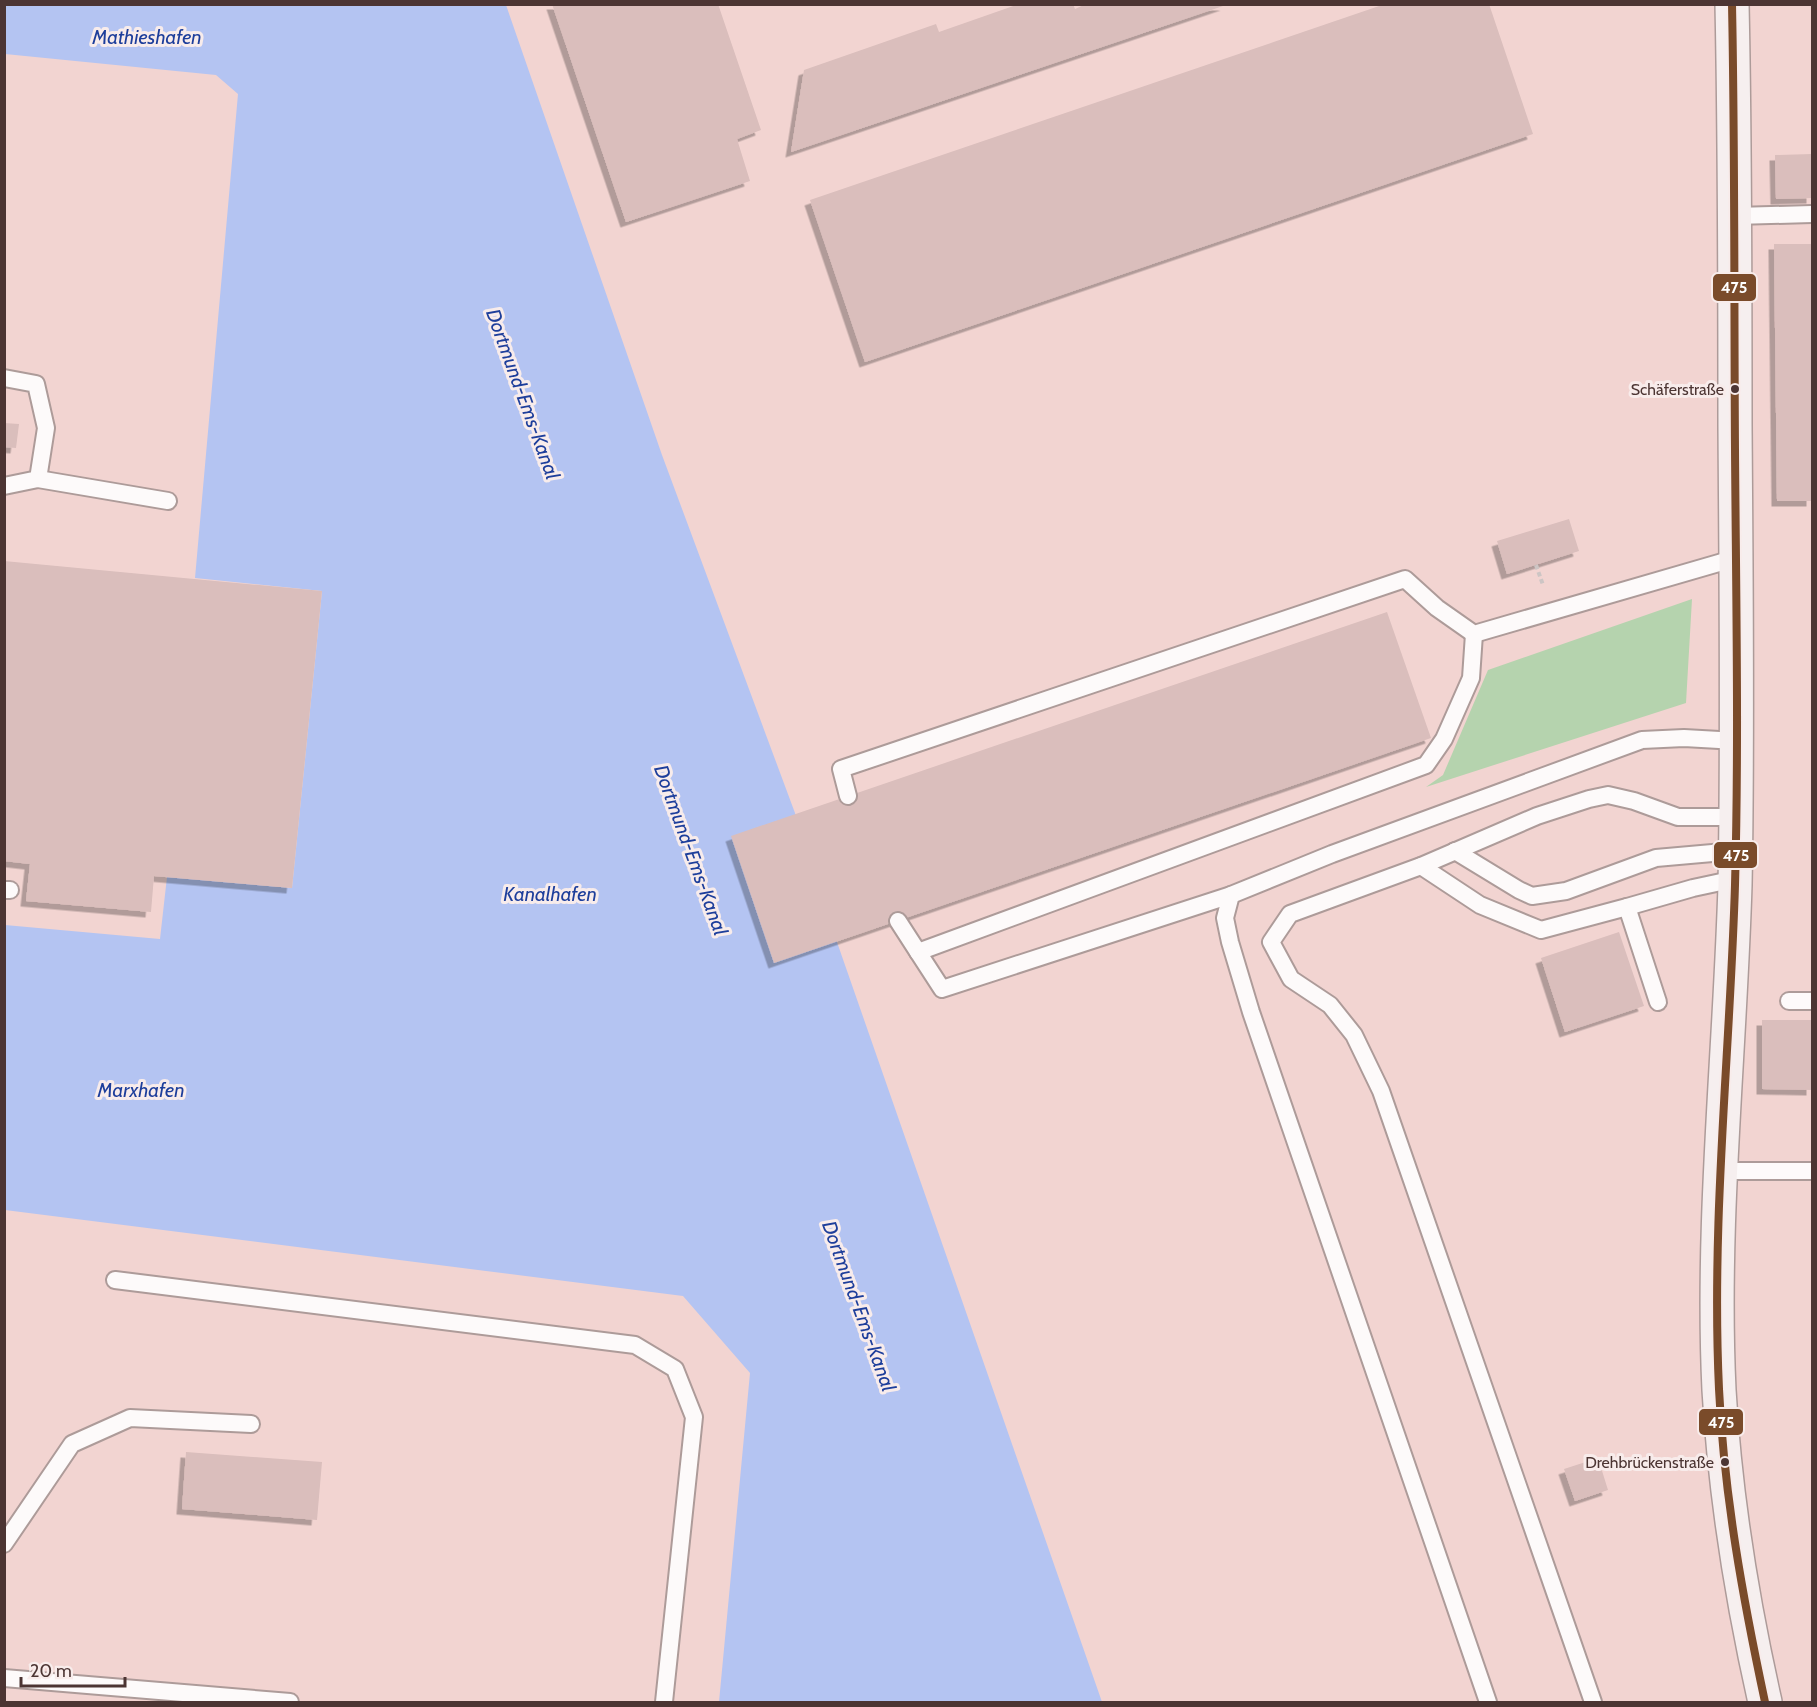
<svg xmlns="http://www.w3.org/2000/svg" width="1817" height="1707" font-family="Cabin,sans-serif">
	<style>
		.built { fill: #f2d4d1 }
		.green { fill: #b5d3ae }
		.water { fill: #b4c4f2 }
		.building { fill: #dabebc; filter: url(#shadow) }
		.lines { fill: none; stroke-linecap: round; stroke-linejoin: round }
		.service-casing { stroke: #ad9b99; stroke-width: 20 }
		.secondary-casing { stroke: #ad9b99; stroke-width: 36 }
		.path { stroke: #cdc5c4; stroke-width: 4; stroke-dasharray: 4.5 3; stroke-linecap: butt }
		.service { stroke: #fdfafa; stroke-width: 16 }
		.secondary { stroke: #f6efef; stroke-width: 33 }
		.bus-1-casing { stroke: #f8eceb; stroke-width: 12 }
		.bus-1 { stroke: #7a4b2a; stroke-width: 8 }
		.bus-dot { fill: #4c3533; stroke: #f8eceb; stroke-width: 2 }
		.labels { text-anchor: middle; stroke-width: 6; stroke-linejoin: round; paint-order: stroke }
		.bus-label { font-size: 16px; fill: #4c3533; stroke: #f8eceb; text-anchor: end }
		.water-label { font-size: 20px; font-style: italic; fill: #1d3e9b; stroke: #f8eceb }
		.line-badge { stroke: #f8eceb; stroke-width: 2 }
		.badge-label { font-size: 16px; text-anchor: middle; font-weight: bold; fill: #fff }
	</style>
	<defs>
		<filter id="shadow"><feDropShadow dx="-5.5" dy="5.5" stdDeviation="0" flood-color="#0004"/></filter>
	</defs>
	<rect width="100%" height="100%" fill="#f3e0de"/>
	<rect class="built" x="5" y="5" width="1807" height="1697"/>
	<polygon class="green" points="1692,599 1686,703 1426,787 1443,775 1488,670"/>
	<polygon class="water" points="5,5 506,5 662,455 795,813 838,945 1102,1702 719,1702 750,1373 683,1296 5,1210 5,925 160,939 167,877 292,888 322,591 195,578 238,94 216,75 5,54"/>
	<g class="building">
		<polygon points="552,4 718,4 761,130 737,139 750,181 626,222"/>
		<polygon points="1019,4 1073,4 1075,9 1086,4 1226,5 791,152 804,70 936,24 939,32"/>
		<polygon points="1385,4 1489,4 1533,134 865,362 810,200"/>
		<polygon points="1812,154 1812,198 1776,199 1775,155"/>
		<polygon points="1774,244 1812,244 1812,501 1777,501"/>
		<polygon points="4,423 19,424 16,448 4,447"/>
		<polygon points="1569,519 1579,551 1507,574 1497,541"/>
		<polygon points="4,561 322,591 292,888 154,876 151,912 26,901 30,864 4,861"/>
		<polygon points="1387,612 1431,738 774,963 731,836"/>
		<polygon points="1619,932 1644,1006 1565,1032 1541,958"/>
		<polygon points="1762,1020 1812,1020 1812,1090 1762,1089"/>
		<polygon points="186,1452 322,1462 317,1520 182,1509"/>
		<polygon points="1598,1458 1608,1490 1575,1501 1564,1469"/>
	</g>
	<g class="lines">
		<g class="service-casing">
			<g id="service">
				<polyline points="1735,216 1812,214"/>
				<polyline points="4,378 36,384 46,428 38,479 4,486"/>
				<polyline points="38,479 168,501"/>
				<polyline points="848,796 841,769 1405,579 1437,608 1474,634 1736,558"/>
				<polyline points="1455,851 1519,890 1532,896 1566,891 1656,858 1735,851"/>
				<polyline points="1421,866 1480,905 1541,930 1627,907"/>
				<polyline points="4,890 10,890"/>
				<polyline points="898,921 918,952 1426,765 1444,739 1471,678 1474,634"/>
				<polyline points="918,952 942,989 1231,895"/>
				<polyline points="1789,1001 1812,1001"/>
				<polyline points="1658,1002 1627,907 1693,888 1735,879"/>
				<polyline points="1721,1171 1812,1171"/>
				<polyline points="115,1280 635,1345 675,1369 694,1417 664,1702"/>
				<polyline points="4,1544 72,1444 130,1418 251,1424"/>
				<polyline points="4,1678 290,1702"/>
				<polyline points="1488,1702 1251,1012 1230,942 1225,918 1231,895 1332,854 1642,740 1684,738 1737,741"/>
				<polyline points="1593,1702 1381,1091 1354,1035 1330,1005 1291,979 1271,942 1290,914 1421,866 1537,816 1589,799 1608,795 1634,801 1678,817 1735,817"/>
			</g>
		</g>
		<g class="secondary-casing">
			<path id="secondary" d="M1732 4C1735 144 1735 284 1735 424 1736 577 1738 732 1735 885 1730 1053 1711 1222 1719 1390 1725 1495 1742 1600 1765 1702"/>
		</g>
		<polyline class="path" points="1536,565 1543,585"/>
		<use href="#service" class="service"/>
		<use href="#secondary" class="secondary"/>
		<g class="bus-1-casing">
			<path id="bus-1" d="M1732 4C1735 153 1734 301 1735 449 1736 594 1739 740 1735 885 1730 1053 1711 1221 1719 1389 1724 1495 1743 1599 1765 1702"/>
		</g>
		<use href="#bus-1" class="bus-1"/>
	</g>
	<g class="bus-dot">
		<circle cx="1735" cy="389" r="5"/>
		<circle cx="1725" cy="1462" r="5"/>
	</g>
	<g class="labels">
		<g class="bus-label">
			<text x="1724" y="395">Schäferstraße</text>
			<text x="1714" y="1468">Drehbrückenstraße</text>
		</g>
		<g class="water-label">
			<text x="147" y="44">Mathieshafen</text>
			<text transform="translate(523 394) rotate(70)" y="7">Dortmund-Ems-Kanal</text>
			<text transform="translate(691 850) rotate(70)" y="7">Dortmund-Ems-Kanal</text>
			<text x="550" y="901">Kanalhafen</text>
			<text x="141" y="1097">Marxhafen</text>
			<text transform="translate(859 1306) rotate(70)" y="7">Dortmund-Ems-Kanal</text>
		</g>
	</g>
	<g class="line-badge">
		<rect x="1712" y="273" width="45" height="29" rx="6" fill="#7a4b2a"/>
		<rect x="1713" y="841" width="45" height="28" rx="6" fill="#7a4b2a"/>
		<rect x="1698" y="1408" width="46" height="28" rx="6" fill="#7a4b2a"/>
	</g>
	<g class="badge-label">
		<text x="1734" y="293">475</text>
		<text x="1736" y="861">475</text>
		<text x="1721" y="1428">475</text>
	</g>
	<rect width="1817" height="1707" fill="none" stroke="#4c3533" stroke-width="12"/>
	<path d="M21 1677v9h104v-9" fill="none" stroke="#4c3533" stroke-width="3"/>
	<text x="30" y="1677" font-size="18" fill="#4c3533" stroke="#f8eceb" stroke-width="4.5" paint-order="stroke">20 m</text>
</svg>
